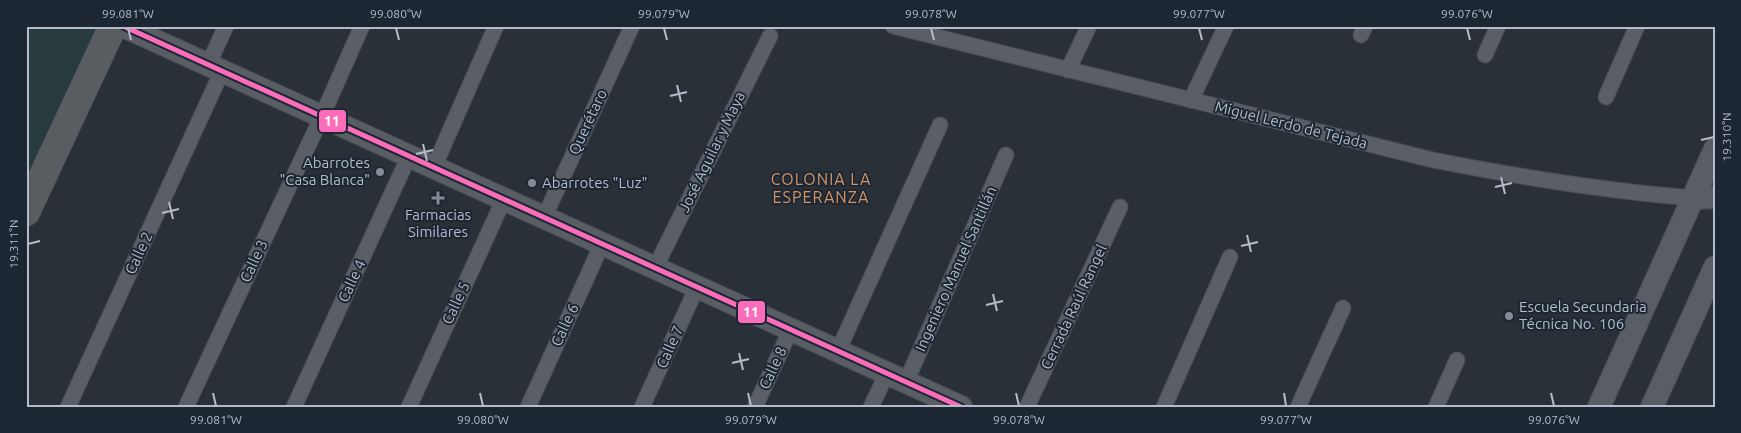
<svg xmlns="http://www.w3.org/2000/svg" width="1741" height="433" font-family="Ubuntu,sans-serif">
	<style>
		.green { fill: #273a3e }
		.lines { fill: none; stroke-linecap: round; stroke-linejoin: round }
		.street-casing { stroke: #484c53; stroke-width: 17 }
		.secondary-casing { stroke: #484c53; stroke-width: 24 }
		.highway-casing { stroke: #474c53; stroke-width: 29 }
		.street { stroke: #5a5e66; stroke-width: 15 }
		.secondary { stroke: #595d64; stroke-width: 22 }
		.highway { stroke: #5a5d60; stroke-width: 28 }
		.bus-1-casing { stroke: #1d2633; stroke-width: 9 }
		.bus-1 { stroke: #fb6dba; stroke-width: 5 }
		.ticks { fill: none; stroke: #b4bcc9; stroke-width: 2 }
		.poi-dot { fill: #848b96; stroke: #1d2633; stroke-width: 2 }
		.labels { text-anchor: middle; stroke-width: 4; stroke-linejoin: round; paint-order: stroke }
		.street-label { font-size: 15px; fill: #b4bcc9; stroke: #1d2633 }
		.poi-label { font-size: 15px; fill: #b4bcc9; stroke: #1d2633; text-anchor: start }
		.neighbourhood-label { font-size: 16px; letter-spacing: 1px; fill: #d59563; stroke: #1d2633 }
		.line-badge { stroke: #1d2633; stroke-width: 2 }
		.badge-label { font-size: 14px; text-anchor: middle; font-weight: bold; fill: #fff }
		.neatline { fill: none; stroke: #b4bcc9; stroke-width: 2 }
		.ticks-label { font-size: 12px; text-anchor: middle; fill: #b4bcc9 }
	</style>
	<rect width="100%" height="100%" fill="#2a3038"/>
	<polygon class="green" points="26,26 101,26 26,197"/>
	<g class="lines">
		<g class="street-casing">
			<g id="street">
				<path d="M893 26 1433 160C1519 177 1606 191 1693 198"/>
				<polyline points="1361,35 1365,26"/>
				<polyline points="1485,55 1498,26"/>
				<polyline points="208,65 226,26"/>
				<polyline points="1068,70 1089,26"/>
				<polyline points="1606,97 1637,26"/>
				<polyline points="1191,100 1226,26"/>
				<polyline points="434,167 496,26"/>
				<polyline points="544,218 632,26"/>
				<polyline points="655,268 770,36"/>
				<polyline points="838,351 940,125"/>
				<polyline points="906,382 1006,155"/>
				<polyline points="68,407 222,71"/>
				<polyline points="186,407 322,116 362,26"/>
				<polyline points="294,407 409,156"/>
				<polyline points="409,407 504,199"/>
				<polyline points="528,407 602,244"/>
				<polyline points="642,407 697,287"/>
				<polyline points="755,407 791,329"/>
				<polyline points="871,407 887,373"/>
				<polyline points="1027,407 1120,207"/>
				<polyline points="1164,407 1230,257"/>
				<polyline points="1298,407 1343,308"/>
				<polyline points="1436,407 1457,360"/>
			</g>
		</g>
		<g class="secondary-casing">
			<g id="secondary">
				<polyline points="123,26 961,407"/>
				<polyline points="1693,198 1715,197"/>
				<polyline points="1599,407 1715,149"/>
				<polyline points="1652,407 1715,267"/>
			</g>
		</g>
		<g class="highway-casing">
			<polyline id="highway" points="26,212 113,26"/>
		</g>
		<use href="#street" class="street"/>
		<use href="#secondary" class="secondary"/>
		<use href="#highway" class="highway"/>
		<g class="bus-1-casing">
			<polyline id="bus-1" points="123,26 961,407"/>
		</g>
		<use href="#bus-1" class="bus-1"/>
	</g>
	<path class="ticks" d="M128 28 131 40M396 28 399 40M664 28 667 40M931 28 934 40M1199 28 1202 40M1467 28 1470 40M677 85 681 102M670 96 687 92M1701 140 1714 137M423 144 427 161M416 154 433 150M1501 177 1505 194M1495 187 1512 183M169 202 173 219M162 213 179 209M1247 235 1251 252M28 244 40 241M1241 246 1258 242M993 294 997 311M986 305 1003 301M739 353 743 370M732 363 749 359M213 393 216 406M480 393 483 406M748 393 751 406M1016 393 1019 406M1284 393 1286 406M1551 393 1554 406"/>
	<g class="poi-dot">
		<circle cx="380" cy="172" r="5"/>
		<circle cx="532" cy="183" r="5"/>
		<path d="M435.5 190.5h5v5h5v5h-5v5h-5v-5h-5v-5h5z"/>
		<circle cx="1509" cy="316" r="5"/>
	</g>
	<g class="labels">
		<g class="street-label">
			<text transform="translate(588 122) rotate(-65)" y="5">Querétaro</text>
			<text transform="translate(1291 125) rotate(14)" y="5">Miguel Lerdo de Tejada</text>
			<text transform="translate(712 152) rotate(-64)" y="5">José Aguilar y Maya</text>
			<text transform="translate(139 253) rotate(-65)" y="5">Calle 2</text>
			<text transform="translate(254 261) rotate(-65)" y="5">Calle 3</text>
			<text transform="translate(956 269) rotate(-66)" y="5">Ingeniero Manuel Santillán</text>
			<text transform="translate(352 281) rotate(-65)" y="5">Calle 4</text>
			<text transform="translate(456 303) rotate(-65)" y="5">Calle 5</text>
			<text transform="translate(1074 307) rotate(-65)" y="5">Cerrada Raúl Rangel</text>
			<text transform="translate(565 325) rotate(-65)" y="5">Calle 6</text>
			<text transform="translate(670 347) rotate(-66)" y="5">Calle 7</text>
			<text transform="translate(773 368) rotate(-65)" y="5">Calle 8</text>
		</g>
		<g class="poi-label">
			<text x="370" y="168" text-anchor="end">Abarrotes<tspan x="370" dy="17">"Casa Blanca"</tspan></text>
			<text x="542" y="188">Abarrotes "Luz"</text>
			<text x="438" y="220" text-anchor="middle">Farmacias<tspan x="438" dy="17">Similares</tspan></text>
			<text x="1519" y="312">Escuela Secundaria<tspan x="1519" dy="17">Técnica No. 106</tspan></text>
		</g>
		<g class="neighbourhood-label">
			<text x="821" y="185">COLONIA LA<tspan x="821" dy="18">ESPERANZA</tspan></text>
		</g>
	</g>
	<g class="line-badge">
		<rect x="318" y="109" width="29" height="24" rx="5" fill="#fb6dba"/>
		<rect x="737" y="300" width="29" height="24" rx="5" fill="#fb6dba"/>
	</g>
	<g class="badge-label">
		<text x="332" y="126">11</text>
		<text x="751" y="317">11</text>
	</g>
	<rect width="1741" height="433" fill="none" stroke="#1d2633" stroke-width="55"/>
	<rect x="28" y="28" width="1686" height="378" class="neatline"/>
	<g class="ticks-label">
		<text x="128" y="18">99.081°W</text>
		<text x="396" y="18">99.080°W</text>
		<text x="664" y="18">99.079°W</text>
		<text x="931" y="18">99.078°W</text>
		<text x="1199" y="18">99.077°W</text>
		<text x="1467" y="18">99.076°W</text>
		<text transform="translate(1727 137) rotate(-90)" y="4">19.310°N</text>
		<text transform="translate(14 244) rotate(-90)" y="4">19.311°N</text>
		<text x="216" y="424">99.081°W</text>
		<text x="483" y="424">99.080°W</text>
		<text x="751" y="424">99.079°W</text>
		<text x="1019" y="424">99.078°W</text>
		<text x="1286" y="424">99.077°W</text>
		<text x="1554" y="424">99.076°W</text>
	</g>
</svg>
